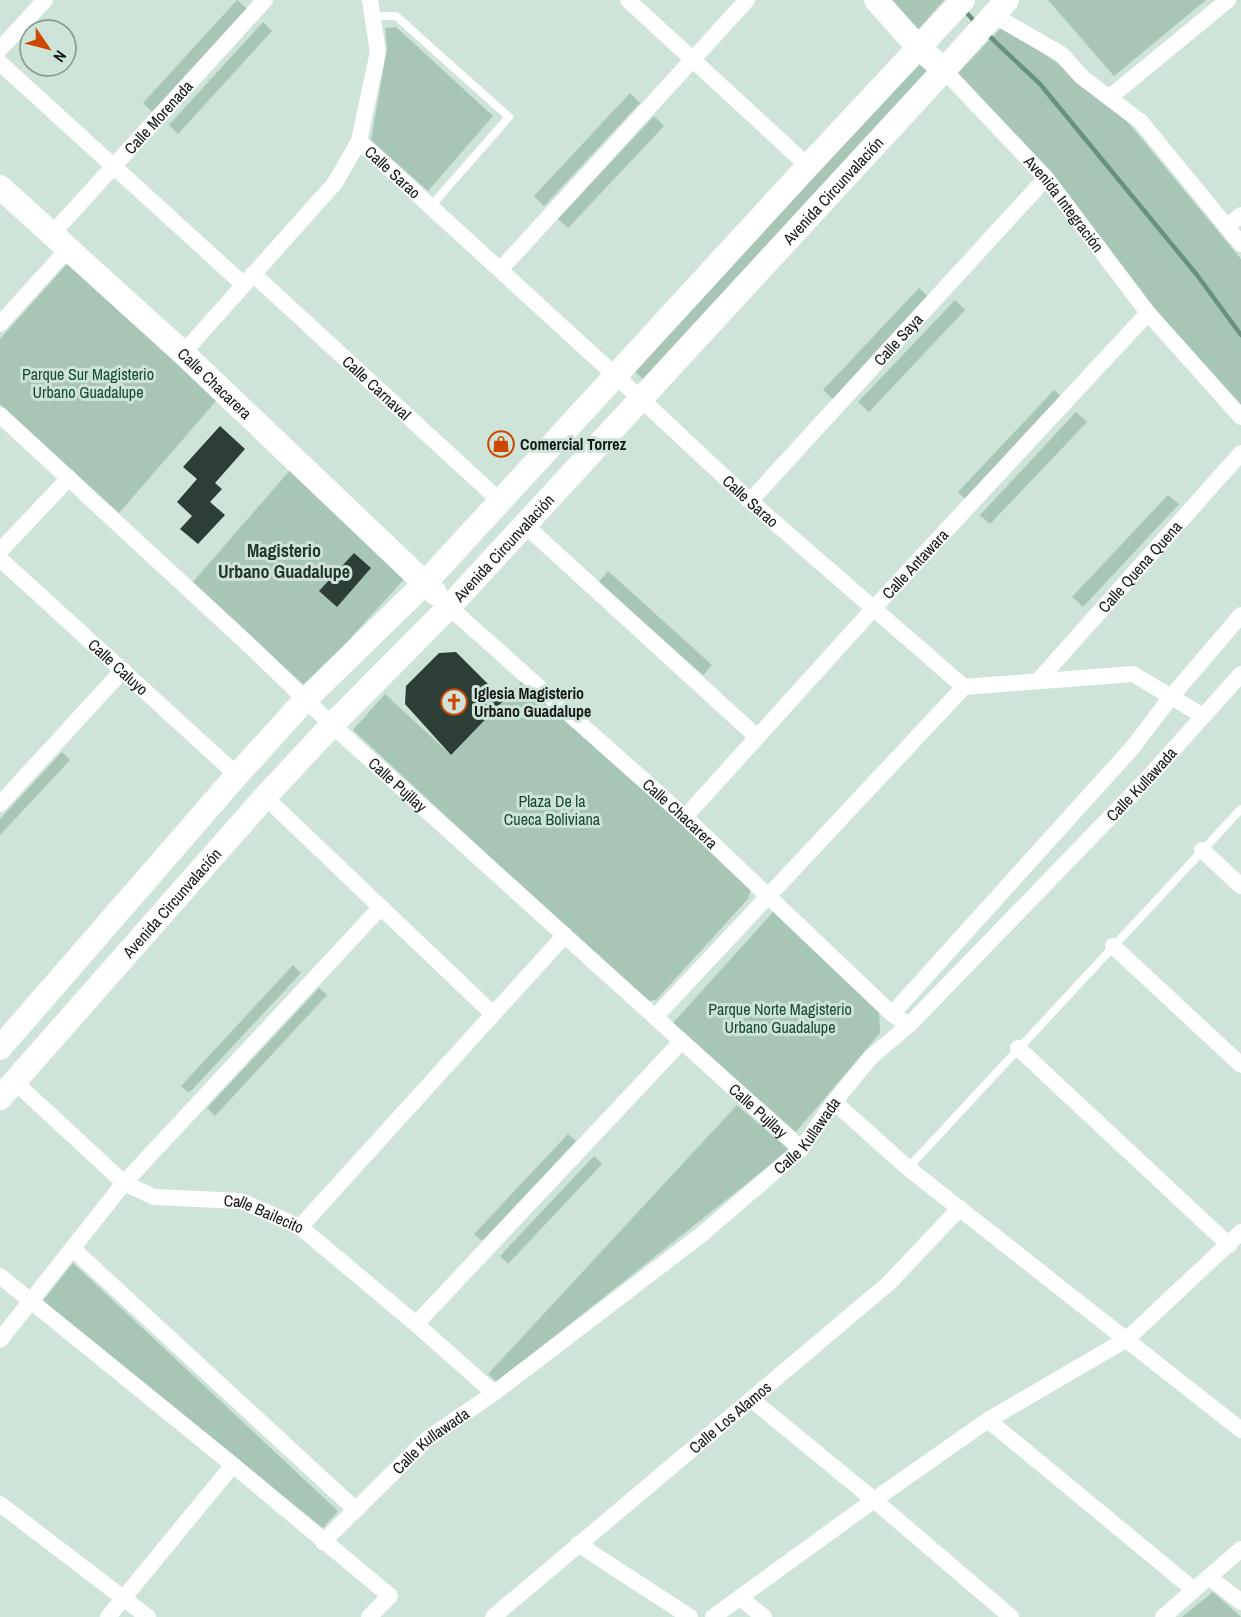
<svg xmlns="http://www.w3.org/2000/svg" width="1241" height="1617" font-family="'Archivo Narrow',sans-serif">
	<style>
		.green { fill: #a8c6b6 }
		.lines { fill: none; stroke-linecap: round; stroke-linejoin: round }
		.stream { stroke: #69927d; stroke-width: 4.5 }
		.building { fill: #2c3e35 }
		.lane { stroke: #fff; stroke-width: 8 }
		.street { stroke: #fff; stroke-width: 16 }
		.secondary { stroke: #fff; stroke-width: 24 }
		.labels { text-anchor: middle; stroke-width: 6; stroke-linejoin: round; paint-order: stroke }
		.street-label { font-size: 16px; fill: #131a16; stroke: #cfe4d8 }
		.park-label { font-size: 16px; fill: #154a34; stroke: #cfe4d8 }
		.poi-label { font-size: 16px; font-weight: bold; fill: #131a16; stroke: #cfe4d8; text-anchor: start }
		.neighbourhood-label { font-size: 18px; font-weight: bold; fill: #22342b; stroke: #cfe4d8 }
	</style>
	<rect width="100%" height="100%" fill="#cfe4d8"/>
	<g class="green">
		<polygon points="237,0 247,9 152,112 143,103"/>
		<polygon points="889,0 944,0 916,32"/>
		<polygon points="1048,0 1206,0 1114,76"/>
		<polygon points="263,22 272,31 178,134 169,125"/>
		<polygon points="1003,26 1060,65 1075,82 1122,115 1241,259 1241,407 1150,303 958,73"/>
		<polygon points="396,27 493,116 428,191 371,140 387,48 385,28"/>
		<polygon points="923,62 928,74 646,382 632,369 916,63"/>
		<polygon points="630,93 640,103 544,206 534,196"/>
		<polygon points="654,116 664,126 568,228 558,219"/>
		<polygon points="68,263 217,400 119,513 0,404 0,339"/>
		<polygon points="919,288 930,298 834,400 823,390"/>
		<polygon points="955,300 965,310 869,412 858,402"/>
		<polygon points="1054,390 1064,399 968,502 958,492"/>
		<polygon points="1076,412 1087,422 990,524 980,515"/>
		<polygon points="291,469 407,576 306,687 193,582"/>
		<polygon points="1168,495 1179,504 1083,607 1072,597"/>
		<polygon points="608,571 712,665 703,675 599,582"/>
		<polygon points="524,679 751,889 748,899 656,1000 646,1001 353,730 385,694 451,755"/>
		<polygon points="62,752 70,760 0,835 0,819"/>
		<polygon points="774,911 879,1007 880,1033 796,1132 673,1023"/>
		<polygon points="293,965 301,973 189,1093 181,1086"/>
		<polygon points="319,988 327,995 215,1116 207,1108"/>
		<polygon points="737,1105 789,1150 497,1382 488,1374"/>
		<polygon points="568,1134 576,1141 482,1241 474,1234"/>
		<polygon points="594,1156 602,1164 508,1264 500,1256"/>
		<polygon points="73,1263 338,1511 323,1528 42,1302"/>
		<polygon points="1213,1592 1241,1617 1182,1617"/>
	</g>
	<g class="lines">
		<g class="stream">
			<polyline points="964,10 977,24"/>
			<polyline points="987,34 1040,84 1197,275 1241,335"/>
		</g>
	</g>
	<g class="building">
		<polygon points="220,426 245,449 215,483 222,489 210,502 225,515 198,544 180,529 192,516 177,502 197,479 183,467"/>
		<polygon points="354,553 371,568 337,607 319,591"/>
		<polygon points="456,652 504,700 451,755 405,704 406,686 439,653"/>
	</g>
	<g class="lines">
		<g class="lane">
			<polyline points="373,16 396,16 509,117 431,206"/>
			<polyline points="908,1168 1241,809"/>
		</g>
		<g class="street">
			<polyline points="628,0 808,166"/>
			<polyline points="993,15 1061,54 1083,78 1141,122 1241,244"/>
			<polyline points="0,49 45,0"/>
			<polyline points="0,63 244,285"/>
			<path id="s1" d="M944 70 1046 178 1148 313 1241 417"/>
			<polyline points="1110,97 1228,0"/>
			<path id="s2" d="M359 141 641 399 750 501 964 687 1133 674 1203 716"/>
			<polyline points="1227,227 1241,215"/>
			<path id="s3" d="M52 234 265 0"/>
			<polyline points="500,270 747,0"/>
			<path id="s4" d="M253 274 500 501"/>
			<polyline points="0,324 68,249"/>
			<polyline points="183,353 335,183 359,141 378,52 370,0"/>
			<path id="s5" d="M0 415 249 645 332 725 801 1149"/>
			<path id="s6" d="M750 501 1046 178"/>
			<polyline points="525,525 757,737"/>
			<polyline points="0,551 69,478"/>
			<path id="s7" d="M0 559 237 775"/>
			<path id="s8" d="M449 607 685 817 892 1014 909 1025"/>
			<path id="s9" d="M1038 681 1241 453"/>
			<polyline points="265,797 493,1014"/>
			<polyline points="0,804 123,670"/>
			<path id="s10" d="M685 817 874 608 1148 313"/>
			<polyline points="1202,850 1241,886"/>
			<polyline points="1113,946 1241,1065"/>
			<polyline points="892,1014 1133,747 1171,697 1241,615"/>
			<polyline points="655,1017 964,687"/>
			<polyline points="1018,1048 1229,1245"/>
			<path id="s11" d="M15 1082 124 1183 154 1197 241 1201 300 1227 416 1324 494 1393"/>
			<polyline points="834,1102 908,1168 1241,1430"/>
			<polyline points="300,1227 565,935"/>
			<polyline points="73,1249 356,1510"/>
			<polyline points="0,1276 233,1465 390,1596 369,1617"/>
			<polyline points="416,1324 681,1042"/>
			<polyline points="0,1340 124,1183 381,907"/>
			<polyline points="751,1399 874,1500 1011,1617"/>
			<polyline points="988,1420 1194,1590"/>
			<polyline points="0,1504 148,1617"/>
			<path id="s12" d="M323 1542 427 1439 494 1393 701 1235 801 1149 834 1102 871 1057 909 1025 1146 780 1241 674"/>
			<polyline points="578,1544 690,1617"/>
			<polyline points="1209,1577 1241,1602"/>
			<polyline points="740,1598 764,1617"/>
			<polyline points="108,1617 233,1465"/>
			<path id="s13" d="M493 1617 889 1283 960 1208"/>
			<polyline points="713,1617 874,1500 988,1420 1127,1339 1241,1232"/>
			<polyline points="1163,1617 1241,1549"/>
		</g>
		<g class="secondary">
			<polyline points="876,0 918,47 944,70"/>
			<path id="s14" d="M0 187 183 353 435 593"/>
			<polyline points="0,1048 237,775 306,699 425,583 808,166 963,0"/>
			<path id="s15" d="M0 1098 265 797 332 725 449 607 944 70 1007 0"/>
		</g>
	</g>
	<defs>
		<g id="shop-ring" transform="scale(1.35)"><circle r="9.5" fill="#cfe4d8" stroke="#cc4701" stroke-width="1.5"/><path d="M-5-2.5h2.3a2.7 3.5 0 0 1 5.4 0H5L5.5 6h-11ZM-1.5-2.5h3a1.5 2.3 0 0 0-3 0Z" fill="#cc4701"/></g>
		<g id="church-ring" transform="scale(1.35)"><circle r="9.5" fill="#cfe4d8" stroke="#cc4701" stroke-width="1.5"/><path d="M-1.2-6h2.4v3.5h3.3v2.4h-3.3V6h-2.4V-.1h-3.3v-2.4h3.3Z" fill="#cc4701"/></g>
	</defs>
	<g fill-rule="evenodd">
		<use href="#shop-ring" x="501" y="444"/>
		<use href="#church-ring" x="454" y="702"/>
	</g>
	<g class="labels">
		<g class="street-label">
			<text dy="6" stroke="none"><textPath href="#s3" startOffset="158">Calle Morenada</textPath></text>
			<text dy="6" stroke="none"><textPath href="#s2" startOffset="46">Calle Sarao</textPath></text>
			<text dy="6" stroke="none"><textPath href="#s15" startOffset="1232">Avenida Circunvalación</textPath></text>
			<text dy="6" stroke="none"><textPath href="#s1" startOffset="180">Avenida Integración</textPath></text>
			<text dy="6" stroke="none"><textPath href="#s6" startOffset="219">Calle Saya</textPath></text>
			<text dy="6" stroke="none"><textPath href="#s14" startOffset="291">Calle Chacarera</textPath></text>
			<text dy="6" stroke="none"><textPath href="#s4" startOffset="168">Calle Carnaval</textPath></text>
			<text dy="6" stroke="none"><textPath href="#s2" startOffset="532">Calle Sarao</textPath></text>
			<text dy="6" stroke="none"><textPath href="#s15" startOffset="746">Avenida Circunvalación</textPath></text>
			<text dy="6" stroke="none"><textPath href="#s10" startOffset="342">Calle Antawara</textPath></text>
			<text dy="6" stroke="none"><textPath href="#s9" startOffset="153">Calle Quena Quena</textPath></text>
			<text dy="6" stroke="none"><textPath href="#s7" startOffset="160">Calle Caluyo</textPath></text>
			<text dy="6" stroke="none"><textPath href="#s12" startOffset="1120">Calle Kullawada</textPath></text>
			<text dy="6" stroke="none"><textPath href="#s5" startOffset="543">Calle Pujllay</textPath></text>
			<text dy="6" stroke="none"><textPath href="#s8" startOffset="310">Calle Chacarera</textPath></text>
			<text dy="6" stroke="none"><textPath href="#s15" startOffset="260">Avenida Circunvalación</textPath></text>
			<text dy="6" stroke="none"><textPath href="#s5" startOffset="1029">Calle Pujllay</textPath></text>
			<text dy="6" stroke="none"><textPath href="#s12" startOffset="634">Calle Kullawada</textPath></text>
			<text dy="6" stroke="none"><textPath href="#s11" startOffset="294">Calle Bailecito</textPath></text>
			<text dy="6" stroke="none"><textPath href="#s13" startOffset="310">Calle Los Alamos</textPath></text>
			<text dy="6" stroke="none"><textPath href="#s12" startOffset="148">Calle Kullawada</textPath></text>
		</g>
		<g class="park-label">
			<text x="88" y="380">Parque Sur Magisterio<tspan x="88" dy="18">Urbano Guadalupe</tspan></text>
			<text x="552" y="807">Plaza De la<tspan x="552" dy="18">Cueca Boliviana</tspan></text>
			<text x="780" y="1015">Parque Norte Magisterio<tspan x="780" dy="18">Urbano Guadalupe</tspan></text>
		</g>
		<g class="poi-label">
			<text x="520" y="450">Comercial Torrez</text>
			<text x="474" y="699">Iglesia Magisterio<tspan x="474" dy="18">Urbano Guadalupe</tspan></text>
		</g>
		<g class="neighbourhood-label">
			<text x="284" y="557">Magisterio<tspan x="284" dy="21">Urbano Guadalupe</tspan></text>
		</g>
	</g>
	<g transform="translate(48 48) rotate(125)"><circle r="28" fill="#cfe4d8" stroke="#84938a" stroke-width="1.5"/>
	<path d="M0-4.5L10 22L0 15L-10 22Z" fill="#cc4701"/>
	<text y="-9" font-size="16" font-weight="bold" text-anchor="middle" fill="#131a16">N</text>
	</g>
</svg>
